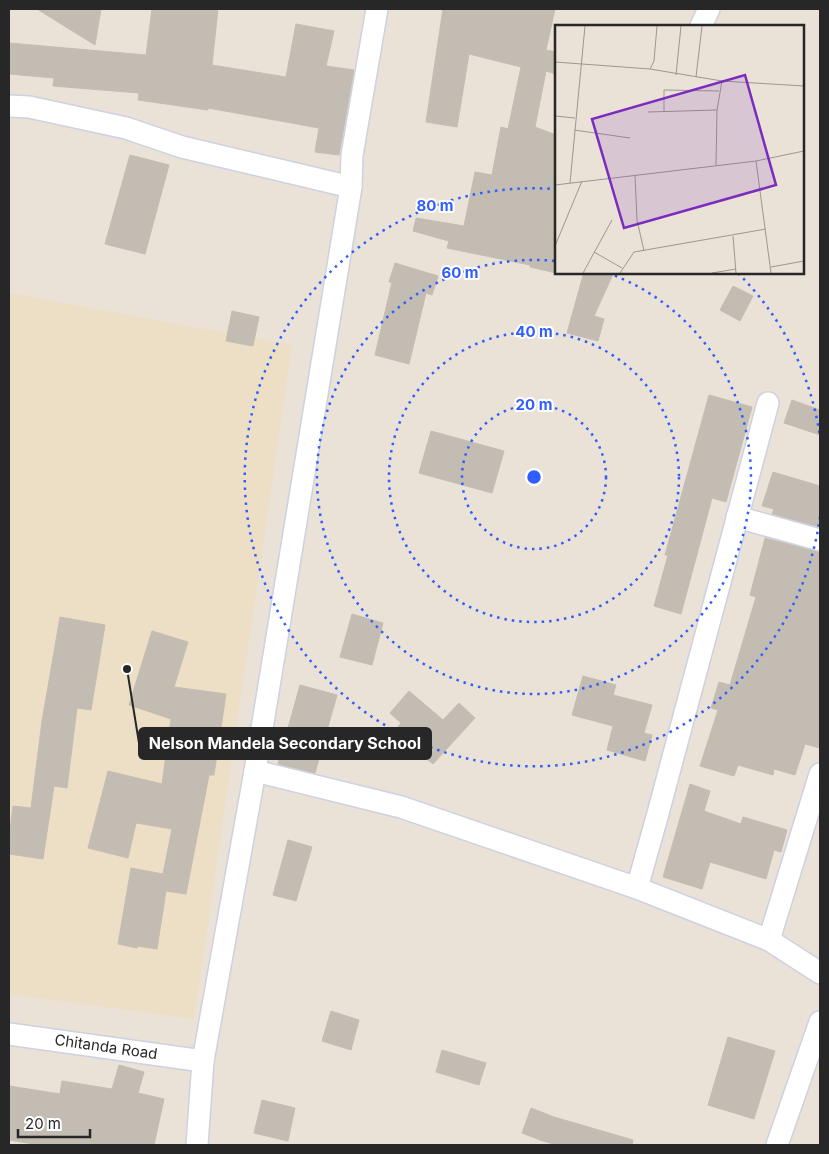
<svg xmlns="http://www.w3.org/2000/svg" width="829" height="1154" font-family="Inter,sans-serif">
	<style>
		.education { fill: #eddfc5 }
		.building { fill: #c2bcb3; stroke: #c5bdb1 }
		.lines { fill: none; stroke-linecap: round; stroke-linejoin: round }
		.minor-casing { stroke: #cdd1e1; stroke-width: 24 }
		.minor { stroke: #fff; stroke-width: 21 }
		.ring { fill: none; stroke: #305dfe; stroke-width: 2.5; stroke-dasharray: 2.5 5 }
		.labels { text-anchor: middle; stroke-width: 4; stroke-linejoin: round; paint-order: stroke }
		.street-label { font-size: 15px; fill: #272727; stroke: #fff }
		.inset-road { fill: none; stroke: #9c9791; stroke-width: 1 }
		.view { fill: #7b2cbf; fill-opacity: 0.15; stroke: #7b2cbf; stroke-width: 2.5 }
		.inset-edge { fill: none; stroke: #272727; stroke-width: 2.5 }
		.centre { fill: #305dfe; stroke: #fff; stroke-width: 2.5 }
		.ring-label { font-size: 15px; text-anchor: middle; font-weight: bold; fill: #305dfe; stroke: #fff; stroke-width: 4; stroke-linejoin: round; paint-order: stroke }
		.leader { fill: none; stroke: #272727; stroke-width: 2 }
		.callout-dot { fill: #272727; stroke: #fff; stroke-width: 2 }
		.callout { fill: #272727; stroke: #272727; stroke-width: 2 }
		.callout-label { font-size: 16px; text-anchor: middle; font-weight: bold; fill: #fff }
	</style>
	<rect width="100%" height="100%" fill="#eae1d7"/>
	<polygon class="education" points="9,293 292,345 194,1019 9,994"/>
	<g class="building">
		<polygon points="37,9 101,9 95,45"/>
		<polygon points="152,9 218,9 212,65 286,77 296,24 334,31 326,66 354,70 339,155 315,152 319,128 208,108 208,110 138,100 139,93 53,86 54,78 9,74 9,43 146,55"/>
		<polygon points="443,9 555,9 546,50 556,52 556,74 546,71 535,127 556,135 556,273 530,267 530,265 447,248 449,241 413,231 416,218 464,226 475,172 492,175 501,127 508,129 521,67 469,54 457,127 426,122"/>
		<polygon points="130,155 169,165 145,254 105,244"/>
		<polygon points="395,263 438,276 432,295 426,293 409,364 375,355 392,282 389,282"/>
		<polygon points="584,272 614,272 594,316 604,319 598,341 567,333"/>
		<polygon points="733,286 753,296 740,321 720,310"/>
		<polygon points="232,311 259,317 253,346 226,341"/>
		<polygon points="709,395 752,407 726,502 712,498 681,614 654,606 668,555 665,555"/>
		<polygon points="792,400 820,410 820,435 784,423"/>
		<polygon points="431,431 504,451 492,493 419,473"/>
		<polygon points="773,472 820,486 820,527 772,514 774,509 762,506"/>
		<polygon points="765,538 820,552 820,748 805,744 795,775 774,769 773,775 738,765 734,776 700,766 718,710 711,708 719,682 730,685 756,597 750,595"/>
		<polygon points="352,614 383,623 372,665 340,657"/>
		<polygon points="60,617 105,625 91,710 77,708 67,788 54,786 43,859 9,854 9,837 13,806 31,808 42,721"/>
		<polygon points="152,631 188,642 174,687 226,694 214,775 209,775 186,894 166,891 157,949 137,946 137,948 118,944 131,868 163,874 172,829 136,823 128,858 88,848 108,771 162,784 171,719 129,705"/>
		<polygon points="583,676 616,685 613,695 652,705 644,733 652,735 645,761 607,750 613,726 572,715"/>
		<polygon points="300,685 337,695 315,773 278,764"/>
		<polygon points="409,691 443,720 459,703 475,718 433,764 394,732 401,723 390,713"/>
		<polygon points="690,784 710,791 704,811 741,824 743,817 787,830 781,852 774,850 766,879 710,862 702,889 663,877"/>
		<polygon points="288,840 312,847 296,901 273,895"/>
		<polygon points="331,1011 359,1020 351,1050 322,1041"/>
		<polygon points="728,1037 775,1051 754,1119 708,1105"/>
		<polygon points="442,1050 486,1063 479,1085 436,1072"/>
		<polygon points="119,1065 144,1072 138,1093 164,1099 154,1145 40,1145 9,1140 9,1086 60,1094 62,1081 112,1089"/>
		<polygon points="262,1100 295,1108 288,1141 254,1133"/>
		<polygon points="531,1108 554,1117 633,1140 632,1145 557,1145 540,1140 522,1133"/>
	</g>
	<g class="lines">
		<g class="minor-casing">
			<g id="minor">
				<polyline points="701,26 709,9"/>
				<polyline points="9,106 29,107 126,128 182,147 351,187"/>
				<polyline points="737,517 820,540"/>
				<polyline points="255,771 401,807 637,888 769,940 820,973"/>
				<polyline points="637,888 657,817 768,403"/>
				<polyline points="769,940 820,774"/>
				<polyline points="9,1034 203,1061"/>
				<polyline points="197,1145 203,1061 255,771 351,187 352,155 377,9"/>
				<polyline points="777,1145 820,1022"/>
			</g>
		</g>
		<use href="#minor" class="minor"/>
	</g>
	<g class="ring">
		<circle cx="534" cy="477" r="72"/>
		<circle cx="534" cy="477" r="145"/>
		<path d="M608 273A217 217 0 1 1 555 261"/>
		<path d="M820 517A289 289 0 1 1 554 189M738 273A289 289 0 0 1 820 437"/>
	</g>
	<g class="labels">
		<g class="street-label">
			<text transform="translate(106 1047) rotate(8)" y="5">Chitanda Road</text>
		</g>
	</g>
	<g transform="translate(555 25)">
		<rect width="249" height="249" fill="#eae1d7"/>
		<path class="inset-road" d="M0 37 95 44 167 56 249 61M95 44 99 36 102 1M121 50 126 1M141 52 147 1M109 86V65L164 66M93 87 162 85M0 91 20 93M19 105 75 113M201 136 216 248M161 140 162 85 167 56M80 150 82 195 89 226M15 158 30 1M0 160 201 136 249 126M178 211 181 248M0 221 27 156M39 227 67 243M216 242 249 236M28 248 57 195M65 248 79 227 211 204M157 248 181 244"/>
		<path class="view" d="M190 50 221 160 69 203 37 94Z"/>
		<rect width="249" height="249" class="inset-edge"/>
	</g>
	<circle cx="534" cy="477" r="8" class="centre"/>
	<g class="ring-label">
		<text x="435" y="211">80 m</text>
		<text x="460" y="278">60 m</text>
		<text x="534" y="337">40 m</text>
		<text x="534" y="410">20 m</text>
	</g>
	<path class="leader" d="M127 669L139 743"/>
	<circle class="callout-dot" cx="127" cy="669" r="5"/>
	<rect class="callout" x="139" y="728" width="292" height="31" rx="5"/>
	<g class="callout-label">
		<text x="285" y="749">Nelson Mandela Secondary School</text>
	</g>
	<rect width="829" height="1154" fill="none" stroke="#272727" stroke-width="20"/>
	<path d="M18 1129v8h72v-8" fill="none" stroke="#272727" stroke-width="2.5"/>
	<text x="25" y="1129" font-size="15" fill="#272727" stroke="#ffffff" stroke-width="4" paint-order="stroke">20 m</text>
</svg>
